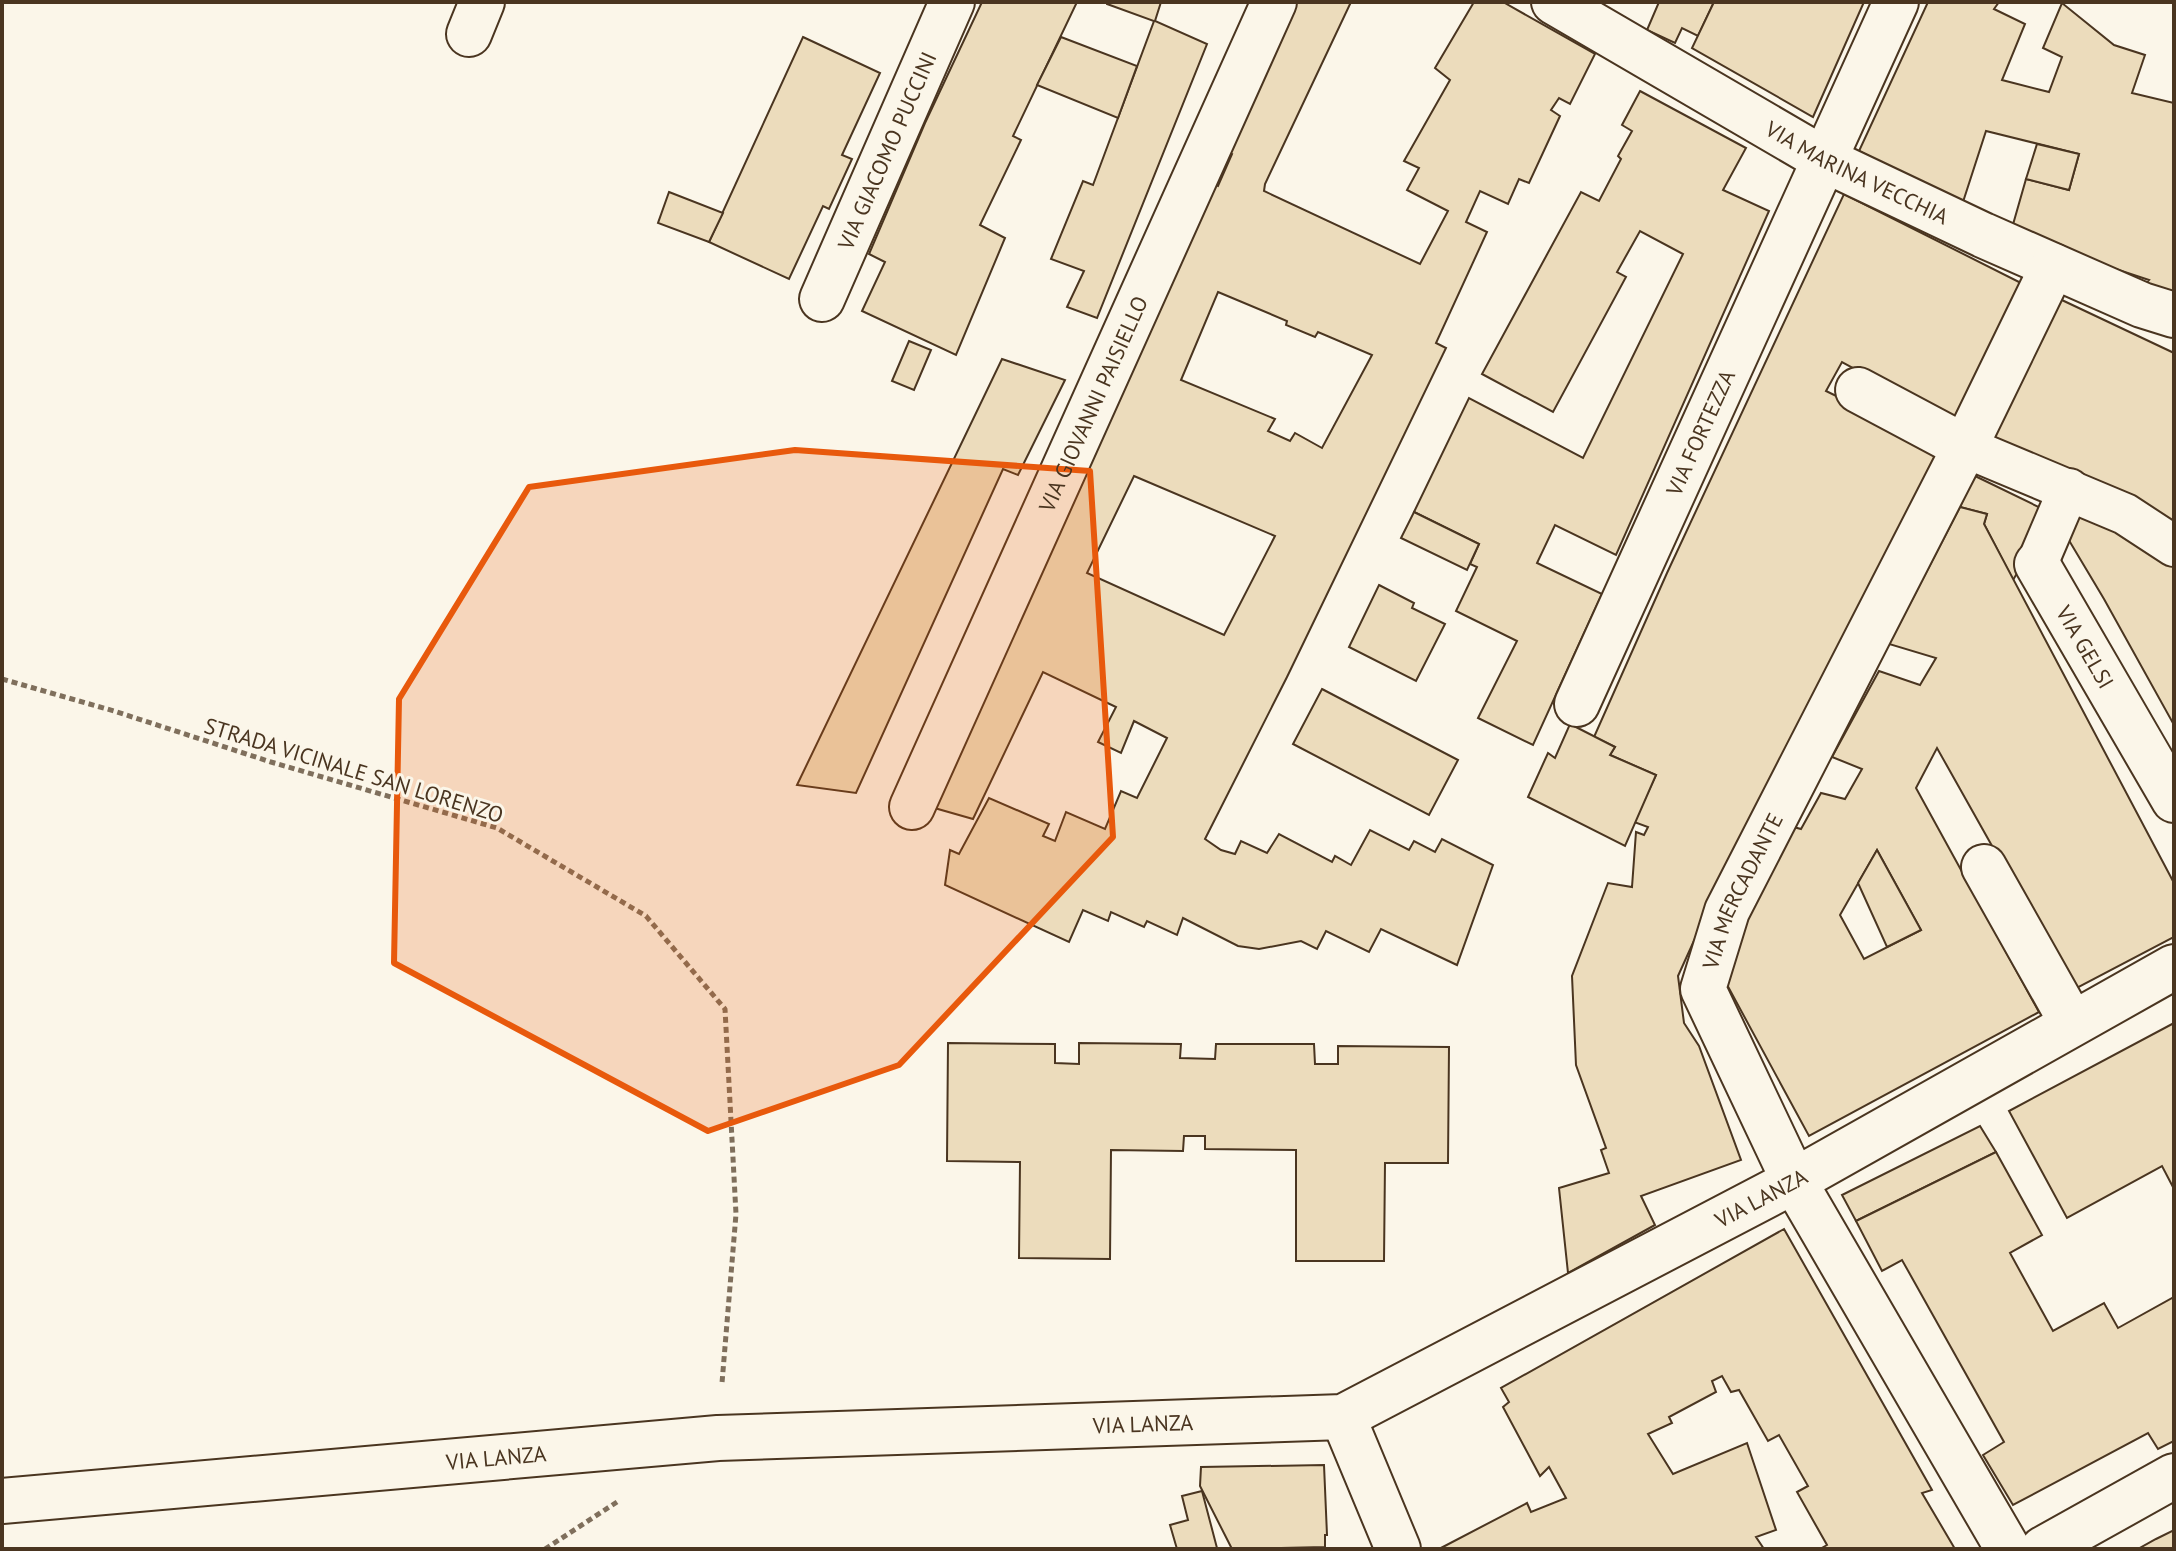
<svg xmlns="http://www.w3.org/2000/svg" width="2176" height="1551" font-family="'PT Sans',sans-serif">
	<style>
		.building { fill: #ecdcbc; stroke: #4a3520; stroke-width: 2; fill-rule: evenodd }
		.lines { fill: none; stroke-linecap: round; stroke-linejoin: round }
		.pedestrian-casing { stroke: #4a3520; stroke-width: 44 }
		.minor-casing { stroke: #4a3520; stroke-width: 48 }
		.path { stroke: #7f6f5c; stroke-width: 5; stroke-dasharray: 6 4; stroke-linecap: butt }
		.pedestrian { stroke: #fbf6e9; stroke-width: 40 }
		.minor { stroke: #fbf6e9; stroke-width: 44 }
		.marked { fill: #e8590c; fill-opacity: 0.2; stroke: #e8590c; stroke-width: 6; stroke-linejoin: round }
		.labels { text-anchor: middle; stroke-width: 6; stroke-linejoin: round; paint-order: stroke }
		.street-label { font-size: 22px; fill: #4a3520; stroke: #fbf6e9 }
	</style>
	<rect width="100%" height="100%" fill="#fbf6e9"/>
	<g class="building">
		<polygon points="982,2 1077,2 1013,136 1021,140 980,225 1005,238 956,355 862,311 885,262 869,254 925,123"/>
		<polygon points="1107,2 1161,2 1155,21 1207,44 1097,318 1067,307 1084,271 1051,259 1083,181 1093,185 1154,21 1107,4"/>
		<path d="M1268 2H1351L1265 184 1264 191 1420 264 1448 211 1407 190 1419 168 1404 161 1450 80 1435 68 1474 2H1503L1595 54 1570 104 1559 98 1551 110 1560 116 1529 183 1519 179 1508 204 1480 191 1466 222 1487 232 1436 343 1446 348 1287 677 1205 839 1221 850 1235 854 1241 841 1267 853 1279 834 1332 862 1335 856 1351 865 1370 830 1409 850 1414 841 1435 852 1442 839 1493 865 1457 965 1381 929 1369 952 1326 931 1317 949 1301 941 1259 949 1238 946 1183 918 1177 935 1147 921 1144 927 1111 912 1108 921 1083 910 1069 942 945 885 950 850 959 854 989 798 1049 824 1043 836 1055 841 1066 812 1105 829 1121 791 1137 798 1167 738 1134 721 1121 753 1098 742 1116 707 1043 672 973 819 910 801 1192 174 1218 186 1232 154 1226 152ZM1218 292 1287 321 1286 325 1315 337 1318 332 1372 355 1322 448 1295 433 1290 441 1268 431 1275 419 1181 380ZM1134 476 1275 536 1224 635 1087 573Z"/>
		<polygon points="1659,2 1714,2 1698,36 1682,28 1675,43 1647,30"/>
		<polygon points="1714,2 1864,2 1813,117 1692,48"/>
		<polygon points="1928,2 1999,2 1994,9 2025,24 2002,80 2049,92 2062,57 2043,48 2062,3 2114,45 2145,55 2132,93 2174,103 2174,293 2145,284 2149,280 2046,246 2012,228 2026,179 2069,190 2079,154 1986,131 1962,205 1859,151"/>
		<polygon points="803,37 880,73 842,155 852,159 829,209 823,206 789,279 709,242"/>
		<polygon points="1061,37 1137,66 1118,118 1037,85"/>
		<polygon points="1640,91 1746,148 1723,190 1769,211 1616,555 1555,525 1537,563 1602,594 1533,745 1478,718 1517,641 1456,611 1477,567 1470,564 1479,544 1414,512 1469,398 1583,458 1683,254 1640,231 1617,272 1626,277 1553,412 1482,374 1581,192 1599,201 1621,159 1618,156 1632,131 1622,125"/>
		<polygon points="2037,144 2079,154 2069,190 2026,179"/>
		<polygon points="669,192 723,213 709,242 658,223"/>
		<polygon points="1844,194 2025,285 1958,425 1842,362 1826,391 1947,450 1712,901 1678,976 1684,1023 1699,1046 1741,1160 1641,1196 1655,1225 1568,1273 1559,1188 1609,1173 1601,1150 1606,1148 1576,1065 1572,976 1608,883 1632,887 1636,832 1644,835 1648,827 1634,822 1656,775 1610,755 1615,747 1594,737 1667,573"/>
		<polygon points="2047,293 2174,353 2174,540 1973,440"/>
		<polygon points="909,341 931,350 914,390 892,381"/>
		<polygon points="1002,359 1065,380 1018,475 1003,469 856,793 797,785"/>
		<polygon points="1973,475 2053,514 2013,580 1984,524 1987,514 1960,507"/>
		<polygon points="2074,499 2174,566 2174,725 2104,599 2061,527"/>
		<path d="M1960 507 1987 514 1984 524 2174 883V937L2073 990 1937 748 1916 788 2039 1012 1809 1136 1725 981 1752 895 1786 825 1801 829 1821 793 1845 799 1862 769 1832 757 1879 671 1920 685 1936 658 1889 644ZM1877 850 1921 930 1864 959 1840 915Z"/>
		<polygon points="1414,512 1479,544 1467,570 1401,538"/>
		<polygon points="1379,585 1414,603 1412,608 1445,624 1416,681 1349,647"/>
		<polygon points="1322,689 1458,760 1429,815 1293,744"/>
		<polygon points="1570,724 1615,747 1610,755 1656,775 1625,846 1528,797 1548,753 1555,758"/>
		<polygon points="1877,850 1921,930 1887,947 1858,883"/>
		<polygon points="2174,1023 2174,1189 2162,1166 2067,1218 2009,1111"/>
		<polygon points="948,1043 1055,1044 1055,1063 1079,1064 1079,1043 1181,1044 1180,1058 1215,1059 1216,1044 1314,1044 1315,1064 1338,1064 1338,1046 1449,1047 1448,1163 1385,1163 1384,1261 1296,1261 1296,1150 1205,1149 1205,1136 1184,1136 1183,1151 1111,1150 1110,1259 1019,1258 1020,1162 947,1161"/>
		<polygon points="1980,1126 1996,1152 1856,1221 1842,1195"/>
		<polygon points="1996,1152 2042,1235 2010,1253 2053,1331 2104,1303 2118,1328 2174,1297 2174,1441 2158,1449 2148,1433 2013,1505 1983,1455 2004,1442 1902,1260 1882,1271 1856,1221"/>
		<polygon points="1784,1229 1932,1490 1922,1493 1955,1549 1820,1549 1827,1545 1797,1492 1808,1486 1779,1435 1768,1441 1739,1390 1731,1392 1722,1376 1712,1381 1716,1392 1669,1417 1672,1423 1648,1434 1673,1474 1747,1443 1776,1530 1756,1537 1764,1549 1439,1549 1527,1503 1531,1512 1566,1498 1549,1467 1540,1476 1503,1407 1509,1402 1501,1388"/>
		<polygon points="1324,1465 1327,1535 1325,1535 1325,1547 1232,1549 1200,1486 1201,1467"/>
		<polygon points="1202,1491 1217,1548 1177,1549 1170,1525 1188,1520 1182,1496"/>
		<polygon points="2174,1530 2174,1549 2138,1549 2156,1539"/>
	</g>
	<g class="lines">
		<g class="pedestrian-casing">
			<g id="pedestrian">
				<polyline points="1965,447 2125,514 2174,546"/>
				<polyline points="2037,564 2069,489"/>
			</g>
		</g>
		<g class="minor-casing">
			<g id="minor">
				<path id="s1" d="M1554 2 1825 160 1983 235 2142 305 2174 315"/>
				<polyline points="469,34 482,2"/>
				<path id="s2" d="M822 299 952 2"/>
				<polyline points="1858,390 1965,447"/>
				<path id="s3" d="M2037 564 2174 800"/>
				<path id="s4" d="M1577 704 1896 2"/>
				<path id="s5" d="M912 807 1274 2"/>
				<polyline points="1984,867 2072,1023"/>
				<polyline points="1343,1417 1398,1549"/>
				<path id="s6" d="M2 1501 718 1438 1343 1417 1794 1181 2174 967"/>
				<path id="s7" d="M2008 1549 1794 1181 1703 989 1727 911 1965 447 2053 266"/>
				<polyline points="2043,1549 2174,1476"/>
			</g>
		</g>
		<g class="path">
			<polyline points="2,679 114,711 271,762 497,828 646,916 725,1009 736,1214 722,1383"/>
			<polyline points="545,1549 617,1502"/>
		</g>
		<use href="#pedestrian" class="pedestrian"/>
		<use href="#minor" class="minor"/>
	</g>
	<path class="marked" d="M795 450 1090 471 1113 837 899 1065 708 1131 394 963 399 699 529 487Z"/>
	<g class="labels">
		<g class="street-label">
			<text dy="8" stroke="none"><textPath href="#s2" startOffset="162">VIA GIACOMO PUCCINI</textPath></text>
			<text dy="8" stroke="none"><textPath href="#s1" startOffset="348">VIA MARINA VECCHIA</textPath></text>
			<text dy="8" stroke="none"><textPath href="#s5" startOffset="442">VIA GIOVANNI PAISIELLO</textPath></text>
			<text dy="8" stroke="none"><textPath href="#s4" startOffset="298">VIA FORTEZZA</textPath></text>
			<text dy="8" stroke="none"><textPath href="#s3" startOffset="96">VIA GELSI</textPath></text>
			<text transform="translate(354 770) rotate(17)" y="8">STRADA VICINALE SAN LORENZO</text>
			<text dy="8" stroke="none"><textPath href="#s7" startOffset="744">VIA MERCADANTE</textPath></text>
			<text dy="8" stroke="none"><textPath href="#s6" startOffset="1816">VIA LANZA</textPath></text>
			<text dy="8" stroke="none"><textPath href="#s6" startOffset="1144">VIA LANZA</textPath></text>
			<text dy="8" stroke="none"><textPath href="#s6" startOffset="496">VIA LANZA</textPath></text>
		</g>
	</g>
	<rect width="2176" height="1551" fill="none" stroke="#4a3520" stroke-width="8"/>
</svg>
